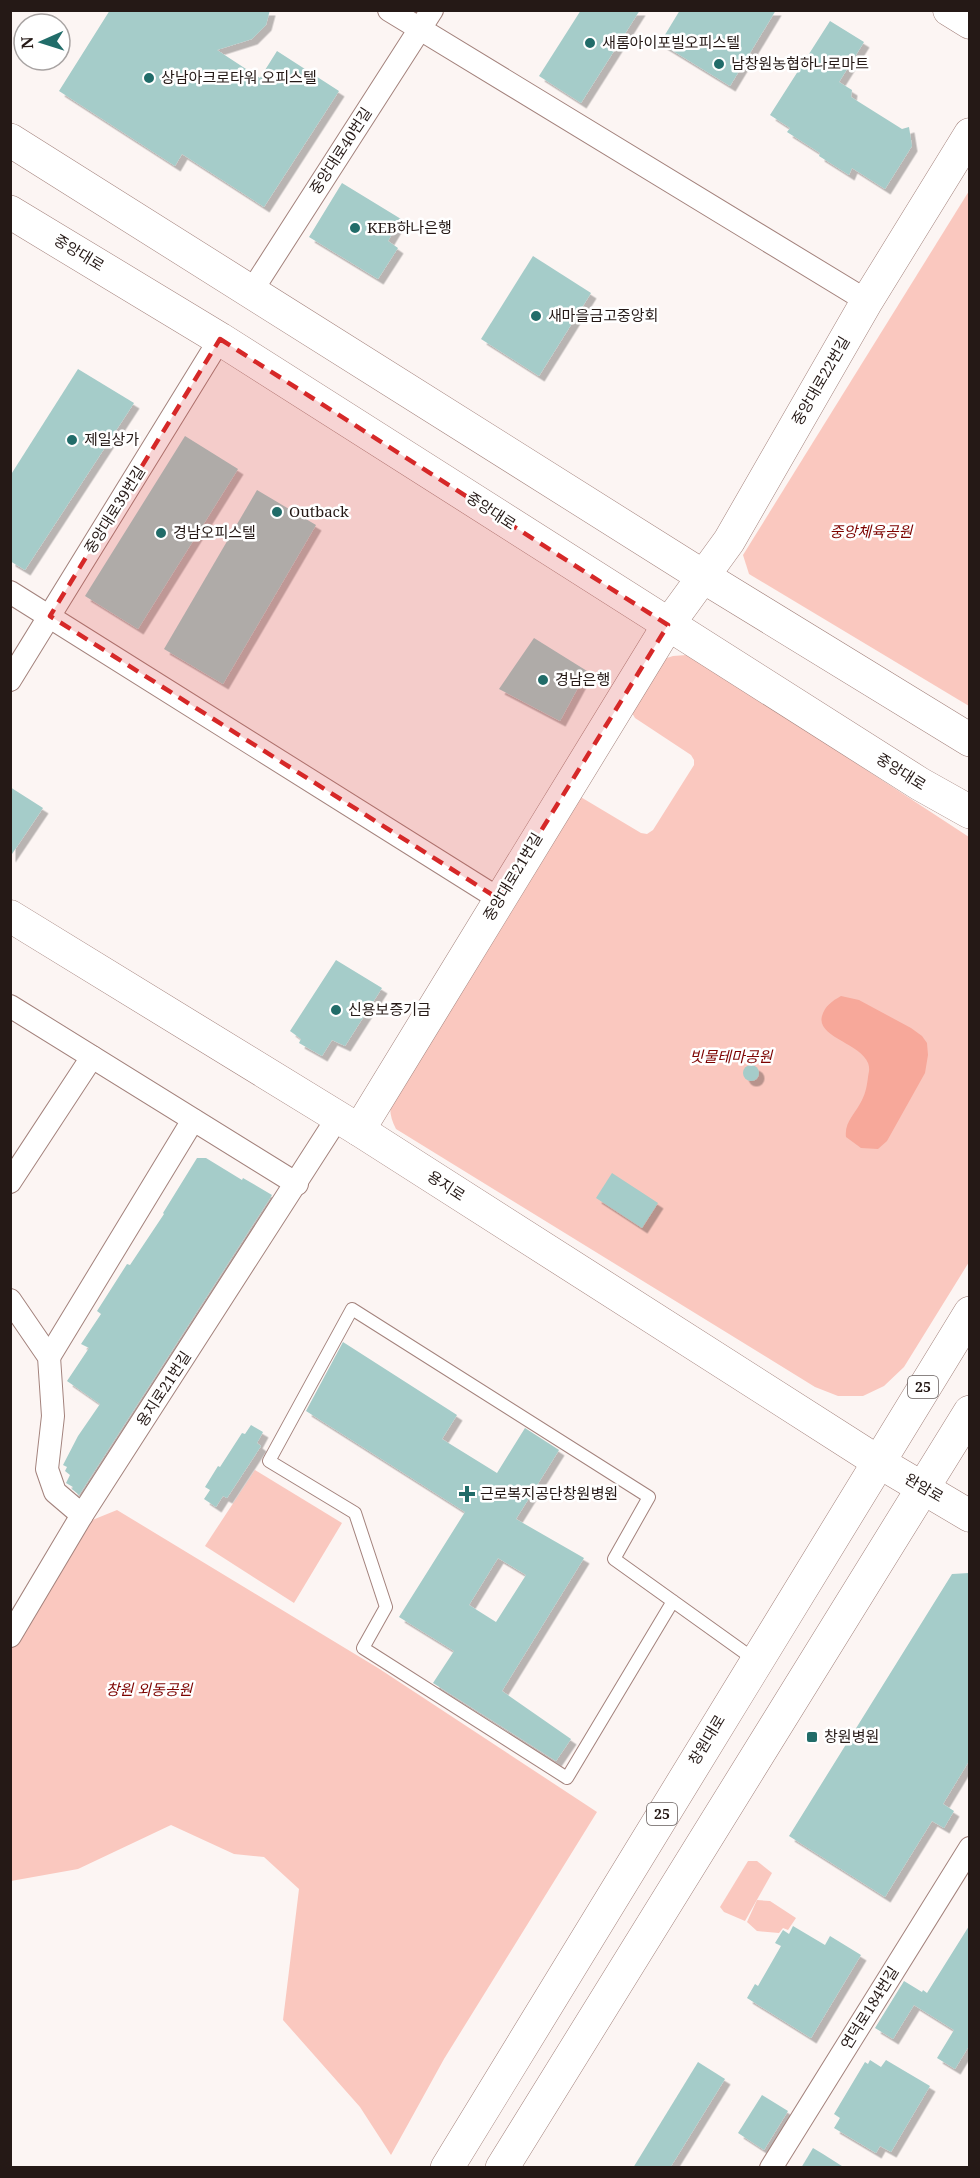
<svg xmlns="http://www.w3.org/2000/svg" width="980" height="2178" font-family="'Noto Serif','Noto Sans KR',serif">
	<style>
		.green { fill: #fac8bf }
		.water { fill: #f7a89a }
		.building { fill: #a5ccc9; fill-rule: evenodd; filter: url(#shadow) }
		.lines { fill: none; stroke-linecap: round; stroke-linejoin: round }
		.lane-casing { stroke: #a3827c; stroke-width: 14 }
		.street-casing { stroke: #a3827c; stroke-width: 24 }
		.secondary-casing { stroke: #a3827c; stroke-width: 33 }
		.primary-casing { stroke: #a3827c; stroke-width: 34 }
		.lane { stroke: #fff; stroke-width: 12 }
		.street { stroke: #fff; stroke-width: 22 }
		.secondary { stroke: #fff; stroke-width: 32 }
		.primary { stroke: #fff; stroke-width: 33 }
		.marked { fill: #d62828; fill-opacity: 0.2; stroke: #d62828; stroke-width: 4.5; stroke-dasharray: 12 8; stroke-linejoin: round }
		.poi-dot { fill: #216c69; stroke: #fff; stroke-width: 2 }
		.labels { text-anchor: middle; stroke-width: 5; stroke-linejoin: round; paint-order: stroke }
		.shield { fill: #fff; stroke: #665e5c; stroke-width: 1.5 }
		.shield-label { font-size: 14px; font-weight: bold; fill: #251916 }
		.poi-label { font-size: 15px; fill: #251916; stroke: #fff; text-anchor: start }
		.street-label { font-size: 15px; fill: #251916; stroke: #fff }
		.park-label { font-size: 15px; font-style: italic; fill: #7d0300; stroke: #fff }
	</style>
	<defs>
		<filter id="shadow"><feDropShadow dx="5.5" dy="5.5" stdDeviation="0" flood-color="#0004"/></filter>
	</defs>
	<rect width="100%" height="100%" fill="#fcf5f3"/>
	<g class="green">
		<polygon points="969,191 969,706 749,574 743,555"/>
		<path d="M687 655 706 665 969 837V1262L904 1367 884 1386 863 1396H838L815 1387 396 1129C391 1119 389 1112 391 1100L579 796 641 833 647 834 653 830 694 765V760L691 755 635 718 632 713 661 660 673 656Z"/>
		<polygon points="255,1470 342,1523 294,1603 205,1546"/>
		<polygon points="117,1510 378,1668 597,1812 444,2059 391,2155 360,2107 283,2020 299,1889 264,1857 234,1854 171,1825 78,1869 11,1881 11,1647 85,1523"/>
		<polygon points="748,1861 757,1861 772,1873 745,1921 724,1912 720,1907"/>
		<polygon points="757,1900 770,1901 796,1918 788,1930 783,1928 779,1933 757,1931 747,1922"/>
	</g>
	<path class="water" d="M841 996 859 1000 911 1028 922 1036 927 1043 928 1055 925 1073 887 1141 878 1149 861 1148 846 1137C844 1122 856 1113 862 1100 866 1092 867 1085 868 1077 869 1071 870 1069 868 1063 860 1043 816 1037 822 1016 825 1006 832 1001 841 996Z"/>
	<g class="building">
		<polygon points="110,10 270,10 266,25 252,39 217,50 260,78 277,51 339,91 264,207 182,154 175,166 59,91"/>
		<polygon points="581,10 640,10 581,103 539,76"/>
		<polygon points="680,10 776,10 730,86 660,43"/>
		<polygon points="830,21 864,42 839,82 852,90 851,97 902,129 909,127 912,146 885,189 852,168 849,175 819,156 820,153 787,132 790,128 770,115"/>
		<polygon points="342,183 401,219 388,241 398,248 378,279 309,237"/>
		<polygon points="533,256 591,293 539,376 481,339"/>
		<polygon points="78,369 134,403 25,570 10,561 10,476"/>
		<polygon points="185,436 238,469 138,629 85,596"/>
		<polygon points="257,490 316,525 223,684 164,649"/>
		<polygon points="534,638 587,671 560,721 499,689"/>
		<polygon points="10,787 43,808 10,857"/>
		<polygon points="336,960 382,988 345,1046 332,1040 322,1056 299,1043 301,1039 290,1031"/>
		<circle cx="751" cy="1073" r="8"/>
		<polygon points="197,1158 206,1158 242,1180 243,1178 272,1195 79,1495 72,1489 73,1487 66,1483 70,1475 65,1471 67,1467 63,1465 78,1436 100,1404 67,1381 89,1348 81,1344 101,1314 97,1311 127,1264 130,1265 164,1214 163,1213"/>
		<polygon points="612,1173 658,1203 642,1228 596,1198"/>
		<path d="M343 1342 457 1415 442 1439 497 1473 525 1428 559 1450 516 1519 584 1558 502 1691 571 1739 556 1761 433 1683 454 1651 399 1617 465 1512 306 1411ZM498 1558 526 1575 496 1622 469 1605Z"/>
		<polygon points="251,1425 263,1432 257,1443 261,1446 227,1498 223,1496 216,1507 204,1499 210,1490 205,1487 218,1466 220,1467 242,1433 245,1434"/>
		<polygon points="969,1573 969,1761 943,1804 954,1811 944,1828 932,1821 885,1897 789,1836 952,1574"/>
		<polygon points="793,1926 825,1945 830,1936 861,1955 811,2038 747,1998 755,1984 758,1986 781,1946 775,1943 783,1930 789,1934"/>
		<polygon points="969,1926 969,2046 955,2069 937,2058 954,2030 914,2005 893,2039 875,2028 904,1981 922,1992 923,1990 927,1993"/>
		<polygon points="870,2060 881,2067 886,2060 930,2086 891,2152 880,2146 876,2153 834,2128 840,2118 834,2114 865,2062 868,2064"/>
		<polygon points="698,2062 725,2079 670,2168 633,2168"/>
		<polygon points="762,2095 788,2111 764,2150 738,2133"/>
		<polygon points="813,2148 823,2154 845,2168 801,2168"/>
	</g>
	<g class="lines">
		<g class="lane-casing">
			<polyline id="lane" points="673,1601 567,1778 363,1648 386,1607 355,1513 269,1461 352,1309 649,1497 614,1559 755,1660"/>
		</g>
		<g class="street-casing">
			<g id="street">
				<polyline points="389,10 867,301"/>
				<polyline points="251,292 432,10"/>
				<polyline points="10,592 499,899"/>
				<polyline points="10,680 220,339"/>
				<polyline points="10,1006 297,1184"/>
				<polyline points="10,1182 92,1057"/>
				<polyline points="10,1300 49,1357 53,1416 47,1469 55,1492 82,1515 338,1117"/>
				<polyline points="49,1357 193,1120"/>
				<polyline points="10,1636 82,1515"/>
				<polyline points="771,2168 970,1848"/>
			</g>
		</g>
		<g class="secondary-casing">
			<g id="secondary">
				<polyline points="949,10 970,23"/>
				<polyline points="10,916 359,1130 877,1461 970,1516"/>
				<polyline points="359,1130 668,625 729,541 867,301 970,134"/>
			</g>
		</g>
		<g class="primary-casing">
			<g id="primary">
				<polyline points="10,140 704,577 970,740"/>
				<polyline points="10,212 220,339 920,784 970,812"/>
				<polyline points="447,2168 970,1313"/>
				<polyline points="502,2168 970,1412"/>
			</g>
		</g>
		<use href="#lane" class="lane"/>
		<use href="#street" class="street"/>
		<use href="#secondary" class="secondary"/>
		<use href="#primary" class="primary"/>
	</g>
	<path class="marked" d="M220 339 668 625 499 899 50 616Z"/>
	<g class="poi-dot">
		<circle cx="590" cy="43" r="6"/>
		<circle cx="719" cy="64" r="6"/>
		<circle cx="149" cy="78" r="6"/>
		<circle cx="355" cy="228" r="6"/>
		<circle cx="536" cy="316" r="6"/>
		<circle cx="72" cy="440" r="6"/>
		<circle cx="277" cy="512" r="6"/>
		<circle cx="161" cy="533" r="6"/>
		<circle cx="543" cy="680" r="6"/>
		<circle cx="336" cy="1010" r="6"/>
		<path d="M464 1485h6v6h6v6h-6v6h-6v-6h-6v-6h6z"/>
		<rect x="806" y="1731" width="12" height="12" rx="3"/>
	</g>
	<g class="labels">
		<g class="shield">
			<rect x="908" y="1376" width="30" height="22" rx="4.5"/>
			<rect x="647" y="1803" width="30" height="22" rx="4.5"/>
		</g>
		<g class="shield-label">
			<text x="923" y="1392">25</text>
			<text x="662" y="1819">25</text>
		</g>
		<g class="poi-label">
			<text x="602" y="48">새롬아이포빌오피스텔</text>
			<text x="731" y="69">남창원농협하나로마트</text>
			<text x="161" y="83">상남아크로타워 오피스텔</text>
			<text x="367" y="233">KEB하나은행</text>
			<text x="548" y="321">새마을금고중앙회</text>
			<text x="84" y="445">제일상가</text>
			<text x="289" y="517">Outback</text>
			<text x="173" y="538">경남오피스텔</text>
			<text x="555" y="685">경남은행</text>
			<text x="348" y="1015">신용보증기금</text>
			<text x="480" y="1499">근로복지공단창원병원</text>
			<text x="824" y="1742">창원병원</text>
		</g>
		<g class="street-label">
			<text transform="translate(341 151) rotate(-57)" y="5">중앙대로40번길</text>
			<text transform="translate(79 253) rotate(31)" y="5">중앙대로</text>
			<text transform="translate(821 381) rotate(-60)" y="5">중앙대로22번길</text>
			<text transform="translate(115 510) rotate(-58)" y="5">중앙대로39번길</text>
			<text transform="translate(491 511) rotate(33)" y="5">중앙대로</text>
			<text transform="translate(901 772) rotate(32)" y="5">중앙대로</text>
			<text transform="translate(513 877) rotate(-59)" y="5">중앙대로21번길</text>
			<text transform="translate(446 1186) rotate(33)" y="5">용지로</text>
			<text transform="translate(164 1389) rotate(-57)" y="5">용지로21번길</text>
			<text transform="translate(924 1488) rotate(30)" y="5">완암로</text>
			<text transform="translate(707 1740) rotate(-59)" y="5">창원대로</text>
			<text transform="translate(870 2008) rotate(-58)" y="5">연덕로184번길</text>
		</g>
		<g class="park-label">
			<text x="871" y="537">중앙체육공원</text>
			<text x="731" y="1062">빗물테마공원</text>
			<text x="149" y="1695">창원 외동공원</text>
		</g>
	</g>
	<rect width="980" height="2178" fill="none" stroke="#251916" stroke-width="24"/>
	<g transform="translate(42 42) rotate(267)"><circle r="28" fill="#ffffff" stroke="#a8a3a2" stroke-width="1.5"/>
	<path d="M0-4.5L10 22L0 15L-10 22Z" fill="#216c69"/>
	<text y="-9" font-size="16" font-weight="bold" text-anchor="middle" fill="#251916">N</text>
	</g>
</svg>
